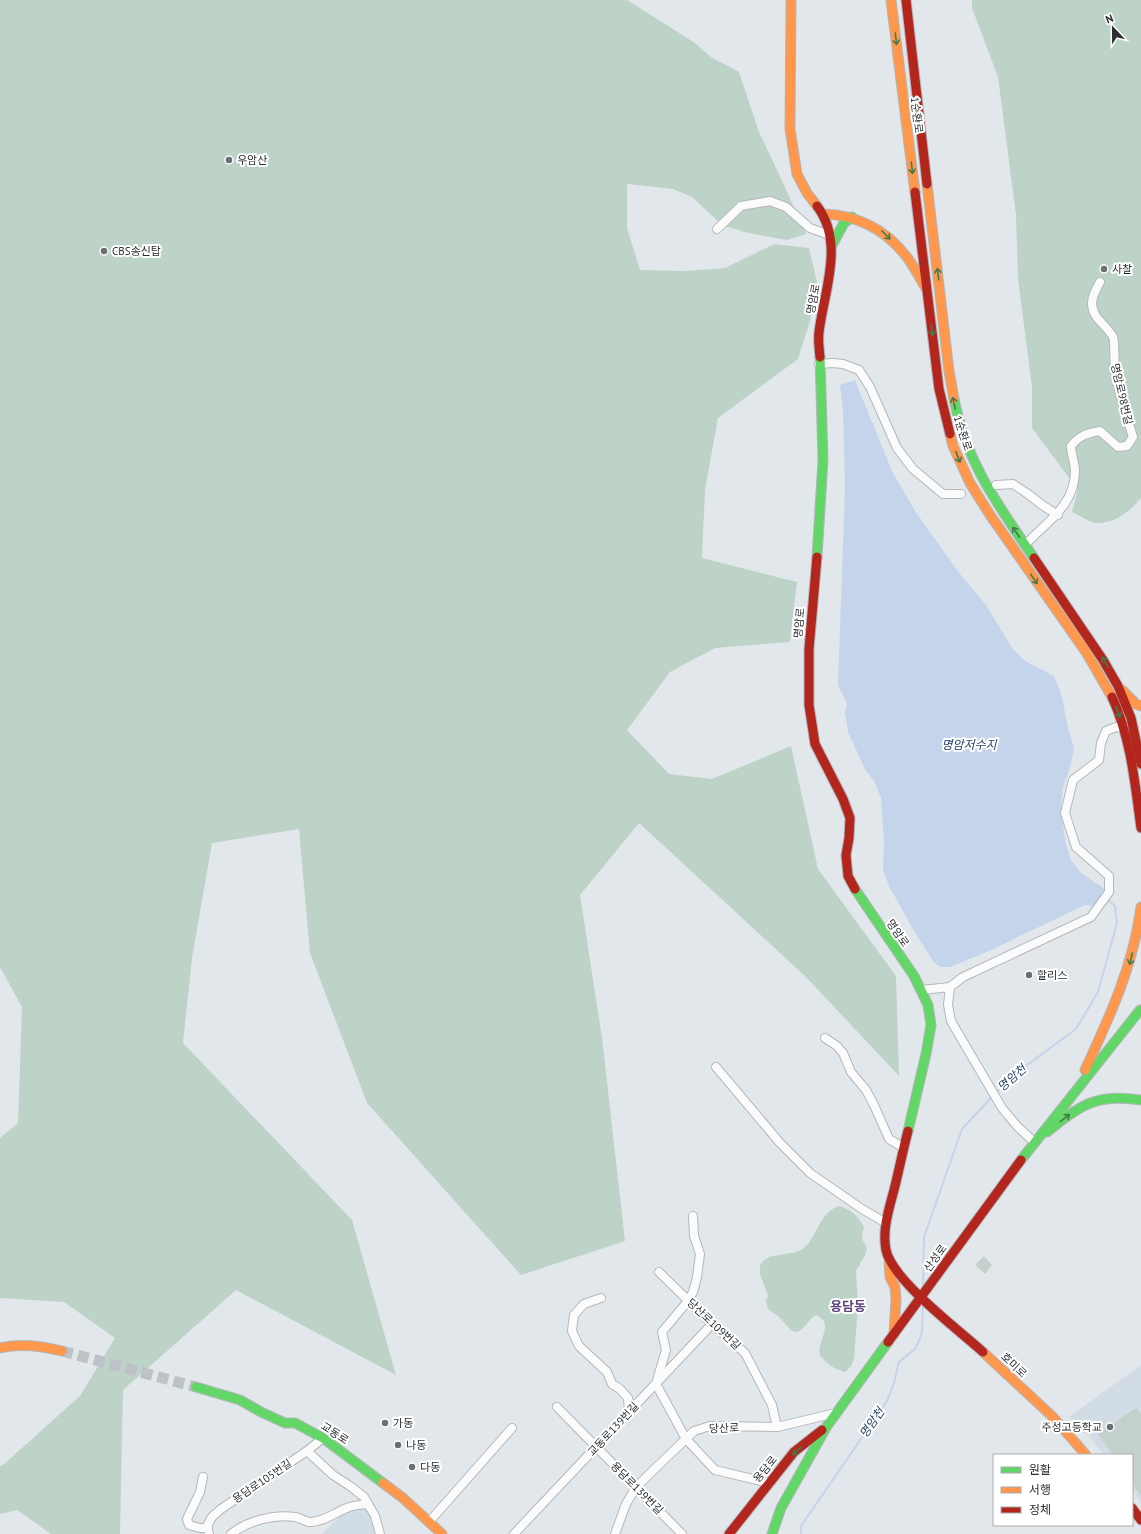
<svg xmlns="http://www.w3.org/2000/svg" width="1141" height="1534" font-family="'PT Sans','Noto Sans KR',sans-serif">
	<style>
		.built { fill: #d1dce5 }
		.green { fill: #c3d0cb }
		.forest { fill: #bdd3c8 }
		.water { fill: #c4d4eb }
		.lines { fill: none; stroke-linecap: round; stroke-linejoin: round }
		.stream { stroke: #c4d4eb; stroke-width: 2 }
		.secondary-tunnel { stroke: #bdc2c7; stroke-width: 11; stroke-dasharray: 11 5.5; stroke-linecap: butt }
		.street-casing { stroke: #b3b7ba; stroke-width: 10 }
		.fast-casing { stroke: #b3b7ba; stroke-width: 11 }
		.slow-casing { stroke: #b3b7ba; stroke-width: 11 }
		.jam-casing { stroke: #b3b7ba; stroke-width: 11 }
		.street { stroke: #fbfbfc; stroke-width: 8 }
		.fast { stroke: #63d668; stroke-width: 9 }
		.slow { stroke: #ff974d; stroke-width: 9 }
		.jam { stroke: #b3261e; stroke-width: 9 }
		.oneway { stroke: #447a4a }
		.poi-dot { fill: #6b6f73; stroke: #fff; stroke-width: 1.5 }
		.labels { text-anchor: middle; stroke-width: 4; stroke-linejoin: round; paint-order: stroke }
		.street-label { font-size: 11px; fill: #2b2f32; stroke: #fff }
		.poi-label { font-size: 11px; fill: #2b2f32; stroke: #fff; text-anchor: start }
		.water-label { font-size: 12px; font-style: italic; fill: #213e67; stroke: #fff }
		.quarter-label { font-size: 13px; font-weight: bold; fill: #604581; stroke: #fff }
	</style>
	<rect width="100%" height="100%" fill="#e2e7ec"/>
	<g class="built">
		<polygon points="1141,1365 1141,1502 1132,1491 1132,1455 1104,1455 1089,1436 1069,1417"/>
		<polygon points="363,1507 372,1517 376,1534 322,1534 341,1515"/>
	</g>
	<g class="green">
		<polygon points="984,1256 992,1265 985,1274 975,1265"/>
		<polygon points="1136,1408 1141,1414 1141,1496 1132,1483 1132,1455 1113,1455 1098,1434"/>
	</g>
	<g class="forest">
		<polygon points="0,0 627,0 695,43 711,57 739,72 759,132 778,172 806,234 787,240 748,233 722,225 692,197 673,189 627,184 627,228 640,270 685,271 725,268 774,244 809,248 817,282 810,321 798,359 718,418 705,490 702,558 797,582 790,642 715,648 670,672 627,730 669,774 712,779 791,746 818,869 896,976 899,1076 806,977 639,823 580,895 602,1038 625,1241 521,1275 367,1103 310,953 299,829 212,843 192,958 183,1043 352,1220 396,1375 236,1290 123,1390 120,1534 51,1534 17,1510 0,1514 0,1466 3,1465 80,1396 115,1338 64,1302 0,1298 0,1138 18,1123 22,1007 0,967"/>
		<path d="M972 0H1141V498C1130 511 1116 523 1098 523 1090 523 1079 515 1072 512L1078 490 1032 428V387L1018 279 1016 215 998 77 972 8Z"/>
		<path d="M839 1206C851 1209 858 1216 864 1227L862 1234V1239L867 1248 865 1255 856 1271 858 1304 854 1359 851 1366 845 1372C838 1370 831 1367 826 1362 824 1360 821 1357 820 1355 816 1341 836 1324 816 1315 809 1319 805 1328 798 1332L792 1331 778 1316 768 1309 766 1301 768 1296 760 1274V1266C768 1249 794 1259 806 1246 818 1234 820 1212 839 1206Z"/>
	</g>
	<polygon class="water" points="855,380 892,471 915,511 960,574 986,605 1012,648 1025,661 1054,676 1062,696 1067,724 1074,748 1070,768 1063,787 1061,806 1065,841 1071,860 1081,873 1105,889 1093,906 1085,905 989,951 950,967 940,967 933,961 914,931 889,886 883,870 884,844 881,798 874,781 865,769 848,732 845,712 847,703 838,685 845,487 843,411 840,385"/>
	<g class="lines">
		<g class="stream">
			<polyline points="996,1093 1011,1077 1076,1029 1098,992 1117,923 1115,906 1107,899"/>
			<polyline points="923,1286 924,1237 962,1129 993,1096"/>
			<polyline points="801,1534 801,1526 887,1401 894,1383 899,1362 916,1348 922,1333 923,1305"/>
		</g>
		<polyline class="secondary-tunnel" points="62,1351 196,1387"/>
		<g class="street-casing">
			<g id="street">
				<polyline points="717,229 741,206 770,201 786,207 810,228 829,235"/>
				<polyline points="819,364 833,363 843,364 859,370 870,387 897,448 913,469 943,494 961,494"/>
				<polyline points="996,485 1013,484 1028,494 1042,505 1058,515"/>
				<path d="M1025 545C1046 522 1075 506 1075 471 1075 463 1071 454 1071 446 1079 436 1087 433 1100 431L1118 447 1127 446 1133 437C1126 415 1119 393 1115 371 1114 364 1115 341 1113 337 1107 325 1093 320 1092 304 1092 296 1096 289 1100 282"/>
				<polyline points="950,987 963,977 1091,917 1109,892 1109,876 1076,847 1065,813 1073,780 1099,760 1101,743 1106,731 1116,727 1124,728"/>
				<polyline points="922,990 950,987 948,1005 951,1021 1002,1108 1017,1126 1034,1142"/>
				<polyline points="825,1038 837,1046 843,1053 851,1072 866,1090 874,1105 889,1139 904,1148"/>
				<polyline points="716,1067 780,1143 810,1173 862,1209 886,1223"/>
				<polyline points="693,1216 694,1236 700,1254 697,1277 693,1292 688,1301 662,1332 666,1350 656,1384 686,1439 715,1470 770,1483"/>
				<polyline points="659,1272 712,1324 745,1353 772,1405 777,1427"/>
				<polyline points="601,1298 584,1304 574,1315 572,1331 579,1346 607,1372 612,1384 620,1389 628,1398 629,1412"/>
				<polyline points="557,1407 682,1534"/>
				<polyline points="307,1451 333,1475 350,1486 364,1497 375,1516 380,1534"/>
				<polyline points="203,1477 200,1492 187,1519 189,1525 200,1528 208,1528"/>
				<polyline points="429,1522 512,1428"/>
				<polyline points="209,1534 207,1526 212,1517 221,1509 307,1451 323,1438"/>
				<path d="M231 1534C247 1521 274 1514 295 1517 300 1518 305 1521 309 1522 322 1523 336 1512 347 1508 353 1505 361 1505 368 1504"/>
				<polyline points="514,1534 712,1324"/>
				<polyline points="615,1534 626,1504 636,1487 694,1431 710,1426 777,1427 836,1413"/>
			</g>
		</g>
		<g class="fast-casing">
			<g id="fast">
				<polyline points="832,245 844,223 852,217"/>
				<path d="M954 399C966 463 999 506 1034 558"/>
				<polyline points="817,557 823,460 820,357"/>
				<polyline points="855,889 914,976 928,1005 931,1025 926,1054 908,1131"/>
				<path d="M1047 1132C1081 1105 1096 1093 1141 1100"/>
				<polyline points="1021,1160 1140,1010"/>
				<polyline points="196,1387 240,1400 261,1412 285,1423 295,1423 323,1438 383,1483"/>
				<polyline points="772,1534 781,1508 827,1426 888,1342"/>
			</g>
		</g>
		<g class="slow-casing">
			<g id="slow">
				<polyline points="791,0 790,129 797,174 807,193 817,206"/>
				<polyline points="891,0 915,192"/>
				<polyline points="927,184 949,371 954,399"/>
				<path d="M823 214C857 215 885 229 906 256 914 266 919 277 926 288"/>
				<polyline points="950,434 953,446 970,483 990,515 1086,652 1112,697"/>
				<polyline points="1122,690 1136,704 1141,706"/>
				<path d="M1085 1070C1110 1016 1133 967 1141 907"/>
				<polyline points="889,1262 890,1277 895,1287 896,1298 894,1334"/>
				<path d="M0 1348C21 1343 41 1346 62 1351"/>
				<polyline points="983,1352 1053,1417 1086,1455"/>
				<polyline points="383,1483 403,1498 442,1534"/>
			</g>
		</g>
		<g class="jam-casing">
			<g id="jam">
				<polyline points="906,0 927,184"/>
				<polyline points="915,192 939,389 950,434"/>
				<path d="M817 206C845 243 824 291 819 332 818 340 819 348 820 357"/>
				<polyline points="817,557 809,649 809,705 815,744 843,799 850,818 849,838 846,855 848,876 855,889"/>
				<polyline points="1034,558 1103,660 1118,686 1131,718 1141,764"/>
				<path d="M1112 697C1131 738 1135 784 1141 828"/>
				<path d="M908 1131C903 1150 899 1170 894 1190 889 1209 882 1230 886 1250 892 1280 959 1330 983 1352"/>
				<polyline points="888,1342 1021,1160"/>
				<polyline points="1132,1508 1141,1520"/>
				<polyline points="729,1534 794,1452 822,1430"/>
			</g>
		</g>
		<use href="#street" class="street"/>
		<use href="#fast" class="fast"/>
		<use href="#slow" class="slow"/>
		<use href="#jam" class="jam"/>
	</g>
	<defs><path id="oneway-shaft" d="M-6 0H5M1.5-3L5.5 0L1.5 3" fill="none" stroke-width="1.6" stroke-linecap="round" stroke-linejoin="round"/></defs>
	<g class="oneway">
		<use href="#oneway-shaft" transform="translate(896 39) rotate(83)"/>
		<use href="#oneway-shaft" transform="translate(912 168) rotate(83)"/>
		<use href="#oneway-shaft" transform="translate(886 235) rotate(45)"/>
		<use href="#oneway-shaft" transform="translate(938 274) rotate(-97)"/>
		<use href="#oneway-shaft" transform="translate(932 330) rotate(83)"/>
		<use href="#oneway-shaft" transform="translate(954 403) rotate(-102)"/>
		<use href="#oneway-shaft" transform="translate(958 457) rotate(68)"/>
		<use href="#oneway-shaft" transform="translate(1016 532) rotate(-124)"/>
		<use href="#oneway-shaft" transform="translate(1034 579) rotate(55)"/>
		<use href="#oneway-shaft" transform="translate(1105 662) rotate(-121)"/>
		<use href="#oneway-shaft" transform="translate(1118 712) rotate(70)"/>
		<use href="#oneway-shaft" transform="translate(1131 959) rotate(103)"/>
		<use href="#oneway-shaft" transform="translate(1065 1118) rotate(-38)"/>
		<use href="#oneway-shaft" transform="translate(797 1451) rotate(137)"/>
	</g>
	<g class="poi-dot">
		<circle cx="229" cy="160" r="4"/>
		<circle cx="104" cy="251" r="4"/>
		<circle cx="1104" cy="269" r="4"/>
		<circle cx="1029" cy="975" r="4"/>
		<circle cx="385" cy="1423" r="4"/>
		<circle cx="1110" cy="1427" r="4"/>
		<circle cx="398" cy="1445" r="4"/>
		<circle cx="412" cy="1467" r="4"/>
	</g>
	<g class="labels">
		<g class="street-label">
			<text transform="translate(917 115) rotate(83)" y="4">1순환로</text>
			<text transform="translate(813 299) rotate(-79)" y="4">명암로</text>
			<text transform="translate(1122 394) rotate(77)" y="4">명암로98번길</text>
			<text transform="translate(963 433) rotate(72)" y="4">1순환로</text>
			<text transform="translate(799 623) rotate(-85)" y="4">명암로</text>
			<text transform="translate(898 933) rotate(55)" y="4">명암로</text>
			<text transform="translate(935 1258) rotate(-54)" y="4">산성로</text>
			<text transform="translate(714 1324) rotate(43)" y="4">당산로109번길</text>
			<text transform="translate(1014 1365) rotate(43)" y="4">호미로</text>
			<text transform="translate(724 1428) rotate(-2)" y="4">당산로</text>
			<text transform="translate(613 1429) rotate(-47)" y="4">교동로139번길</text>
			<text transform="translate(335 1433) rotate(33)" y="4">교동로</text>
			<text transform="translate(765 1469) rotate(-51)" y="4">용담로</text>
			<text transform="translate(262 1481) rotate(-34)" y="4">용담로105번길</text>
			<text transform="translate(637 1488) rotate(45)" y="4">용담로139번길</text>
		</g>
		<g class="poi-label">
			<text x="237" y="164">우암산</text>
			<text x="112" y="255">CBS송신탑</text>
			<text x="1112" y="273">사찰</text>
			<text x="1037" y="979">할리스</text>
			<text x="393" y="1427">가동</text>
			<text x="1102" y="1431" text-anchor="end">주성고등학교</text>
			<text x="406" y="1449">나동</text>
			<text x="420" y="1471">다동</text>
		</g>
		<g class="water-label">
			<text x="969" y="749">명암저수지</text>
			<text transform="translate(1012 1078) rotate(-41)" y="4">명암천</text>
			<text transform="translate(872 1423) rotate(-55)" y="4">명암천</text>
		</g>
		<g class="quarter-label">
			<text x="848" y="1311">용담동</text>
		</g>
	</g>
	<rect x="993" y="1454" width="140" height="72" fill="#ffffff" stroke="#aaacad"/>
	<rect x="1001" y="1467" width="20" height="6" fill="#63d668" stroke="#aaacad"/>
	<text x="1029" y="1474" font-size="12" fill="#2b2f32">원활</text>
	<rect x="1001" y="1487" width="20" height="6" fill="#ff974d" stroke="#aaacad"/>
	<text x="1029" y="1494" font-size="12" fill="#2b2f32">서행</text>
	<rect x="1001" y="1507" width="20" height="6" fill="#b3261e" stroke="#aaacad"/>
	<text x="1029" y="1514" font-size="12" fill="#2b2f32">정체</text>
	<g transform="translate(1113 28) rotate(338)" stroke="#ffffff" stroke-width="3" paint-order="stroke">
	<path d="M0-3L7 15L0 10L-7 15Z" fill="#2b2f32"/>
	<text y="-6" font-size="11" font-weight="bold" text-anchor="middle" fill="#2b2f32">N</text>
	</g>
</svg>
